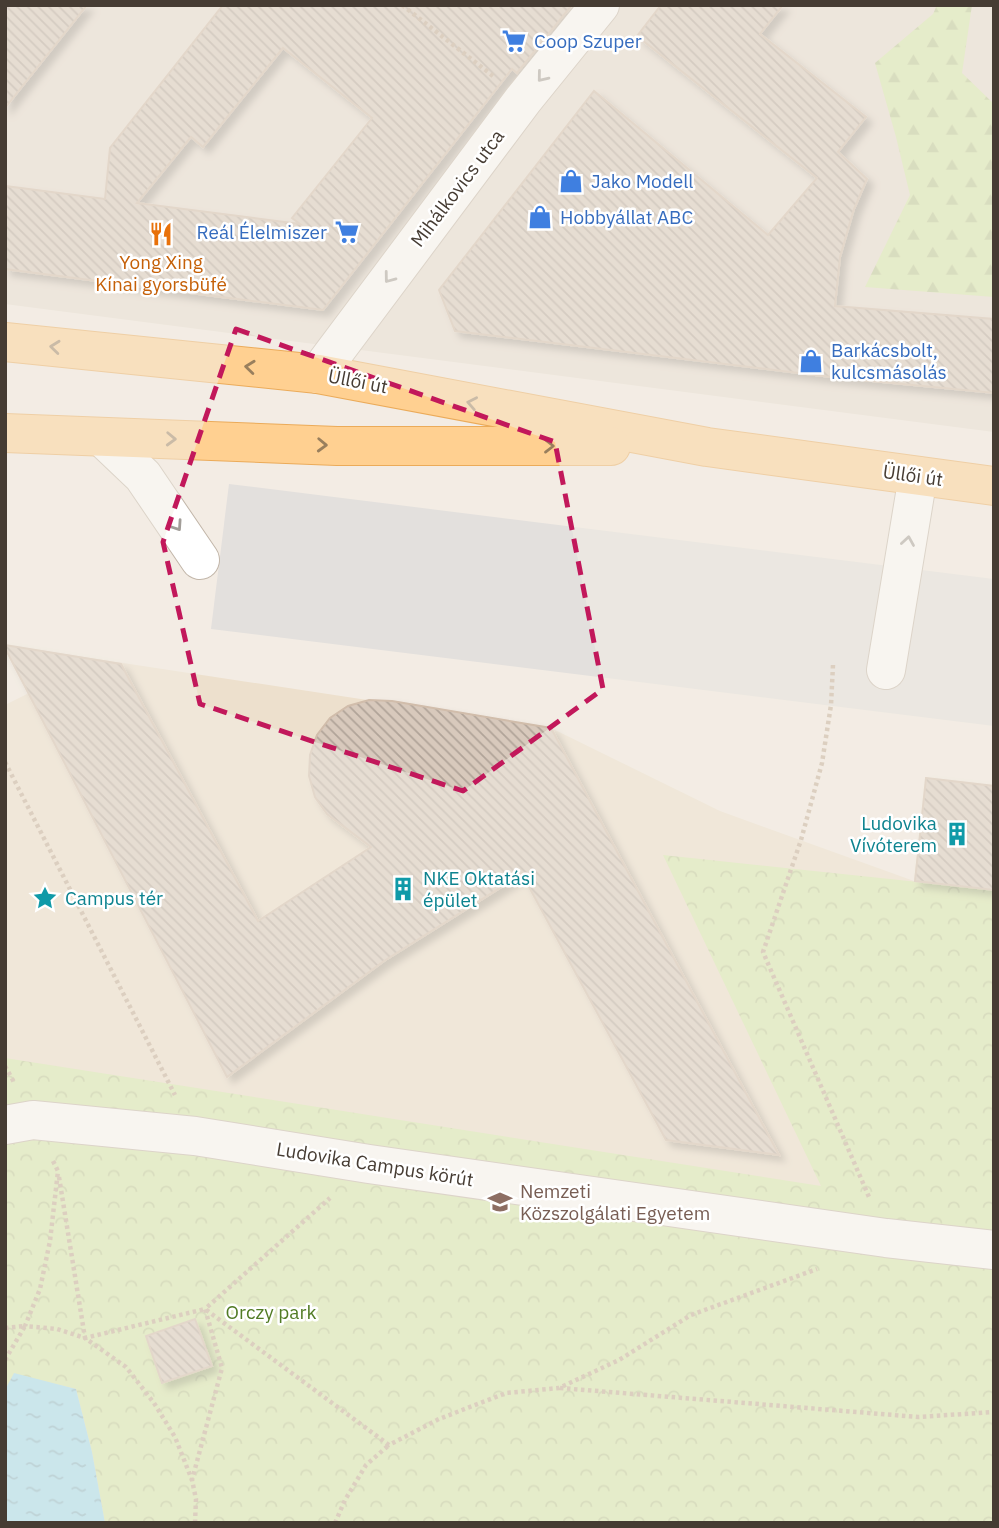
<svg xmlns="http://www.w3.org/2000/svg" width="999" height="1528" font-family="'IBM Plex Sans',sans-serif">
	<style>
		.residential { fill: #e7ddd2 }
		.education { fill: #ede0cd }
		.forest { fill: url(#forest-firs) }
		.park { fill: url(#park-crowns) }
		.parking { fill: #e3e0dd }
		.water { fill: url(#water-ripples) }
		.building { fill: url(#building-back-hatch); stroke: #d1bdab; stroke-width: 2; fill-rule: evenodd; filter: url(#shadow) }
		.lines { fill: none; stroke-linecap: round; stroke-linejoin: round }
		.minor-casing { stroke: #c2b6a9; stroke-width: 40 }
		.major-casing { stroke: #ebab5a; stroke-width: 40 }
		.path { stroke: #c2ac96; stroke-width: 4.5; stroke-dasharray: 3.5 3.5; stroke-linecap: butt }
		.minor { stroke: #fff; stroke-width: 38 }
		.major { stroke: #ffd091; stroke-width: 38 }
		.oneway { stroke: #a29e99 }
		.oneway2 { stroke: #997f5d }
		.marked { fill: none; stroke: #c2185b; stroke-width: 5; stroke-dasharray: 14 9; stroke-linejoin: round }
		.labels { text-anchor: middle; stroke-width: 5; stroke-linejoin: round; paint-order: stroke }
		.shop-label { font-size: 19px; fill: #366cbe; stroke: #fff; text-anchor: start }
		.street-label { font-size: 19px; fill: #463c33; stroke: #fff }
		.food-label { font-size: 19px; fill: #c56008; stroke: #fff }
		.culture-label { font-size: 19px; fill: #0d838f; stroke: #fff; text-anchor: start }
		.education-label { font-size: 19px; fill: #785e54; stroke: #fff; text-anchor: start }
		.park-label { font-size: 19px; fill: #517b24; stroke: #fff }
	</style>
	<defs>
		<pattern id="forest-firs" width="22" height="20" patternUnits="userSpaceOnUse" patternTransform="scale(1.75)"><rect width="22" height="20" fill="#d6eaaa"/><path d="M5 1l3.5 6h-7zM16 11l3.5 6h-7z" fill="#b9ca93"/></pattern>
		<pattern id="park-crowns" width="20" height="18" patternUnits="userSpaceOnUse" patternTransform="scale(1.75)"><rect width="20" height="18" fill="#d6eaaa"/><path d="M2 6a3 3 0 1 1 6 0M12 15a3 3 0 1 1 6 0" fill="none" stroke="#b9ca93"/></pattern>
		<pattern id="water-ripples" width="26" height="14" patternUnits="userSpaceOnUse" patternTransform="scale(1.75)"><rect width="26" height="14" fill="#9cddf4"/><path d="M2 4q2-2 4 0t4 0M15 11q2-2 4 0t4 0" fill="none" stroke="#81b4c6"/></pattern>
		<pattern id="building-back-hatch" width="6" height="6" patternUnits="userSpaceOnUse" patternTransform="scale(1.75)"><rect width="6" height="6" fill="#d8c9bc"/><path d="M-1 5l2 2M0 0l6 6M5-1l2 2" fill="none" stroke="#b1a499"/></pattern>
		<filter id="shadow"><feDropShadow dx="6" dy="6" stdDeviation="3.5" flood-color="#0004"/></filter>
	</defs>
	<rect width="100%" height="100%" fill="#f3ece4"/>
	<polygon class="residential" points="5,5 994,5 994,432 5,304"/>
	<polygon class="education" points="5,645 551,728 720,811 914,881 926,778 994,786 994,1523 5,1523 5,705 29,693 5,649"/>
	<polygon class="forest" points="937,5 972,5 962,73 994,104 994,297 865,287 910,195 896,137 875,63 933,14"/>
	<polygon class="park" points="663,855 994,890 994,1523 105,1523 92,1452 76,1389 14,1374 5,1390 5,1058 821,1186"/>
	<polygon class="parking" points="229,484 994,579 994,726 211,629"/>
	<polygon class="water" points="14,1373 76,1389 92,1452 105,1523 5,1523 5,1390"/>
	<g class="building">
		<polygon points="5,5 87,5 5,108"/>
		<path d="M223 5H572L517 73 512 69 323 310 5 269V186L105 199 110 148ZM283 48 372 118 292 218 300 224 137 203 191 137 203 147Z"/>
		<polygon points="661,5 783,5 760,34 866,117 838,152 867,179 854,209 840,257 835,306 994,319 994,393 831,377 455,331 439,290 594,91 768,235 817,178 637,36"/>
		<polygon points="5,645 121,664 258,921 371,847 327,814 315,797 309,776 310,755 317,735 330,718 348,706 369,700 392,701 551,728 779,1155 666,1140 522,874 384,961 227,1077 5,648"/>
		<polygon points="926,778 994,786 994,890 915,881"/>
		<polygon points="195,1319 212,1366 162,1383 146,1336"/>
	</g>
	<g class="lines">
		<g class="minor-casing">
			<g id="minor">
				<polyline points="318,374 523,100 600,5"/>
				<polyline points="102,437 143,476 200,560"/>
				<polyline points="886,670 918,476"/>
				<polyline points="5,1125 33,1120 195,1136 369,1164 886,1238 994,1250"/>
			</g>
		</g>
		<g class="major-casing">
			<g id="major">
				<polyline points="5,342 318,374 707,447 994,486"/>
				<polyline points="5,433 337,446 611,446"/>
			</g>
		</g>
		<g class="path">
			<polyline points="402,5 493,76"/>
			<polyline points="833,665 831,705 822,763 801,840 763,952 869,1197"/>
			<polyline points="5,762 175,1095"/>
			<polyline points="5,1066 15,1084"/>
			<polyline points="53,1161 58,1171 50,1241 40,1289 25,1326 57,1329 85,1338 205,1309 389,1445 439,1419 506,1393 559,1388 619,1360 691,1315 817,1269"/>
			<polyline points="59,1177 85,1338 126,1367 154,1403 175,1437 192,1480"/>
			<polyline points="5,1328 25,1326"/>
			<polyline points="5,1360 25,1326"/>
			<polyline points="560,1388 918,1417 994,1412"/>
			<polyline points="195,1523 196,1499 192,1480 222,1368 205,1309 330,1198"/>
			<polyline points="335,1523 345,1500 366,1465 389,1445"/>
		</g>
		<use href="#minor" class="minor"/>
		<use href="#major" class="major"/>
	</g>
	<defs><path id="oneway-chevron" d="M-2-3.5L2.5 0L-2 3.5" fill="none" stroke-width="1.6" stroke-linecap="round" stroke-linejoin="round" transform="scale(1.75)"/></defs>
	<g class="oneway">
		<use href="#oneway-chevron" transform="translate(542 77) rotate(129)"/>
		<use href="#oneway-chevron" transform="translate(389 278) rotate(127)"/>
		<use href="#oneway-chevron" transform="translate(177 526) rotate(56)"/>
		<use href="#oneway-chevron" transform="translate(908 541) rotate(-81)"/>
	</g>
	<g class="oneway2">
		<use href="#oneway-chevron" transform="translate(55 347) rotate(-174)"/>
		<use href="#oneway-chevron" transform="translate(250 367) rotate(-174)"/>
		<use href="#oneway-chevron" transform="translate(472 403) rotate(-169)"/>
		<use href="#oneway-chevron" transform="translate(171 439) rotate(2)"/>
		<use href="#oneway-chevron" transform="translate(322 445) rotate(2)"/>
		<use href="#oneway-chevron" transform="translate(549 446)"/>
	</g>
	<path d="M0 0H999V1528H0ZM236 329 555 442 603 689 463 791 200 704 163 542Z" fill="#f3ece4" fill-opacity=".55" fill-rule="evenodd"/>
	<path class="marked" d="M236 329 555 442 603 689 463 791 200 704 163 542Z"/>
	<defs>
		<g id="supermarket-bare" transform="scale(1.89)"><path d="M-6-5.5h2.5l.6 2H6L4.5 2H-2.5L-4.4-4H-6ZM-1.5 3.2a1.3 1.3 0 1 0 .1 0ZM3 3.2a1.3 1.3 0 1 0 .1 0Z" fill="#3f7fe0" stroke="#fff" stroke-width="2.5" paint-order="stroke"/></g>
		<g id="shop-bare" transform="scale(1.89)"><path d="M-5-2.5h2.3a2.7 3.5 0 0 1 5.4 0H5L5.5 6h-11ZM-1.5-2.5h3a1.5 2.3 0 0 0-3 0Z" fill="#3f7fe0" stroke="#fff" stroke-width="2.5" paint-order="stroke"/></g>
		<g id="restaurant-bare" transform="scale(1.89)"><path d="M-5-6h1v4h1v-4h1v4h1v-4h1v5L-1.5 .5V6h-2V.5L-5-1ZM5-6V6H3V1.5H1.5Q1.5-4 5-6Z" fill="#e8710a" stroke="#fff" stroke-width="2.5" paint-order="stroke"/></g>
		<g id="building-bare" transform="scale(1.89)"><path d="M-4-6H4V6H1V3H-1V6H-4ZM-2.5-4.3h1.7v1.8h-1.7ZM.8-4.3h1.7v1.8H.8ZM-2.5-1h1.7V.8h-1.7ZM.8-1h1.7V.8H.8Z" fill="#0f9aa8" stroke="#fff" stroke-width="2.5" paint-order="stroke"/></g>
		<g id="sight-bare" transform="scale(1.89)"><path d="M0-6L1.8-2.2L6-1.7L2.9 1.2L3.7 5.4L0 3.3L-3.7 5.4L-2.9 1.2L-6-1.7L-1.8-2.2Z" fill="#0f9aa8" stroke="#fff" stroke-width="2.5" paint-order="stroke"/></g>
		<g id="university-bare" transform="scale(1.89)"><path d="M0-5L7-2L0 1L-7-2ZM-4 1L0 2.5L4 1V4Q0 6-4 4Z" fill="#8d6e63" stroke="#fff" stroke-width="2.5" paint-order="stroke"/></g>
	</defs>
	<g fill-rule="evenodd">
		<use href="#supermarket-bare" x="514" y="41"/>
		<use href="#shop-bare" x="571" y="181"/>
		<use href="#shop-bare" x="540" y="217"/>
		<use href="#supermarket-bare" x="347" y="232"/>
		<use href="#restaurant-bare" x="161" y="234"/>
		<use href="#shop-bare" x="811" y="361"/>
		<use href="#building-bare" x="957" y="834"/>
		<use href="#building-bare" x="403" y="889"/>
		<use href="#sight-bare" x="45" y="898"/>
		<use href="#university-bare" x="500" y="1202"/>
	</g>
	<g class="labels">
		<g class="shop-label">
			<text x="534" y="48">Coop Szuper</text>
			<text x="591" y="188">Jako Modell</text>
			<text x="560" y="224">Hobbyállat ABC</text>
			<text x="327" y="239" text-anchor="end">Reál Élelmiszer</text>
			<text x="831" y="357">Barkácsbolt,<tspan x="831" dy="22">kulcsmásolás</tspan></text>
		</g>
		<g class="street-label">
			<text transform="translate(457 188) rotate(-53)" y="7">Mihálkovics utca</text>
			<text transform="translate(358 381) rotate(11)" y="7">Üllői út</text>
			<text transform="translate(913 475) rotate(8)" y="7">Üllői út</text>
			<text transform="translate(375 1164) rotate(9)" y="7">Ludovika Campus körút</text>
		</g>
		<g class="food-label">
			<text x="161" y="269">Yong Xing<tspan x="161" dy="22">Kínai gyorsbüfé</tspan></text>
		</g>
		<g class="culture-label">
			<text x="937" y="830" text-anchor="end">Ludovika<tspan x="937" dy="22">Vívóterem</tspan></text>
			<text x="423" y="885">NKE Oktatási<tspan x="423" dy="22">épület</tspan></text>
			<text x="65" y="905">Campus tér</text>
		</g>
		<g class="education-label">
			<text x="520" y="1198">Nemzeti<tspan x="520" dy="22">Közszolgálati Egyetem</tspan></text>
		</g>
		<g class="park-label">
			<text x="271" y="1319">Orczy park</text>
		</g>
	</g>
	<rect width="999" height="1528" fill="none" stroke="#463c33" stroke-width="14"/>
</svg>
